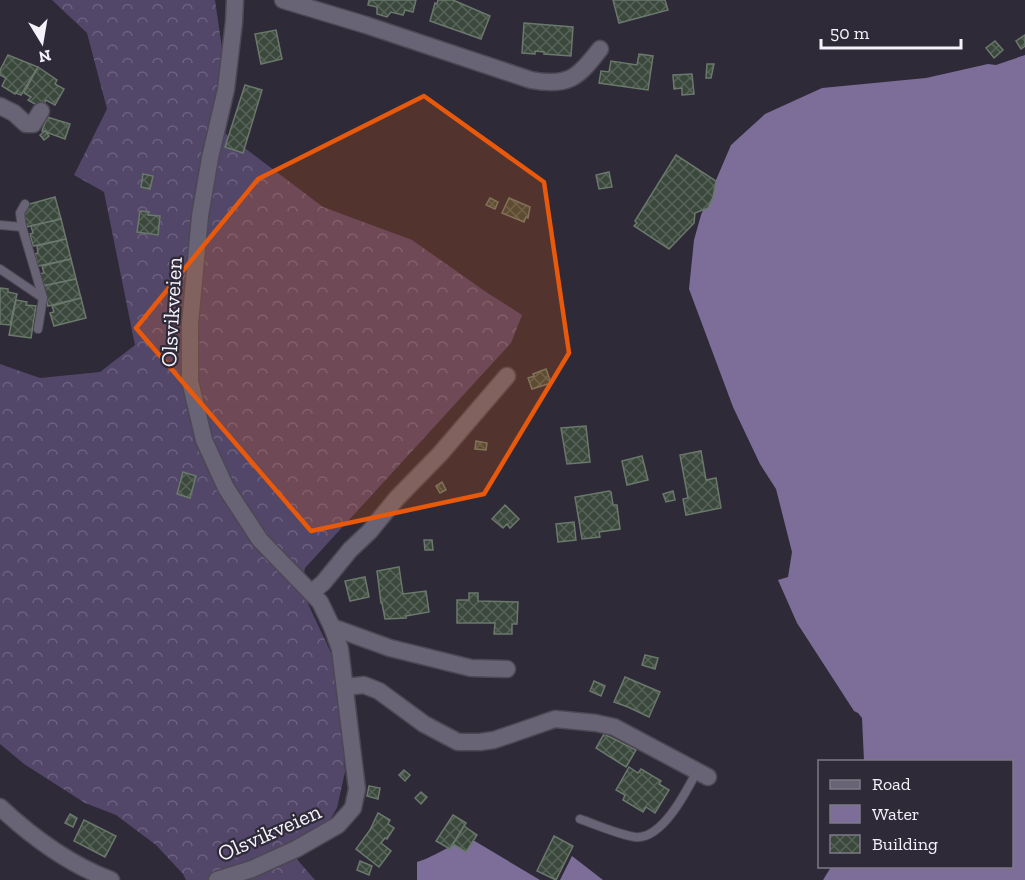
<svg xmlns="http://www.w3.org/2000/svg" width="1025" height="880" font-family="'Zilla Slab',serif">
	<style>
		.forest { fill: url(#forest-crowns) }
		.water { fill: #7c6e99 }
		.building { fill: url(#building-cross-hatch); stroke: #6a796c; stroke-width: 1.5 }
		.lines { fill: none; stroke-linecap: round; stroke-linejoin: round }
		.service-casing { stroke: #4c4854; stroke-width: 10 }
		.minor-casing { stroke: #4c4854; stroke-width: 19 }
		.service { stroke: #696475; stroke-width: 8 }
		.minor { stroke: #696475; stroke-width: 16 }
		.marked { fill: #e8590c; fill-opacity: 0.2; stroke: #e8590c; stroke-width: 4.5; stroke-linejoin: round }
		.labels { text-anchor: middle; stroke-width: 4.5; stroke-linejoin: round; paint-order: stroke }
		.street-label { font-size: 22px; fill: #f5f2fc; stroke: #2e2a38 }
	</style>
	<defs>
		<pattern id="forest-crowns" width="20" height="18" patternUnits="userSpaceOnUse" patternTransform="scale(1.5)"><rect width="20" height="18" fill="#524669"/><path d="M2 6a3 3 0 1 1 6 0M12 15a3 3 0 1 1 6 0" fill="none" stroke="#6c617f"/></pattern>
		<pattern id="building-cross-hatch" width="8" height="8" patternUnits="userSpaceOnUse" patternTransform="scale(1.5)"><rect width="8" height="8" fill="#3b483c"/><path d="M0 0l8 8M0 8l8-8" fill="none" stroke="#586359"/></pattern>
	</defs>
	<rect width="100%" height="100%" fill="#2e2a38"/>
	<polygon class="forest" points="52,0 215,0 224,62 219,118 226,134 323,207 412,240 486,292 522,315 511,343 305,568 301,589 334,659 341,700 345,772 337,808 323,832 295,857 315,880 186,880 183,874 156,845 116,815 85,803 24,764 0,744 0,364 40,378 100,372 135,345 104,192 74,175 107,109 87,33"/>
	<g class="water">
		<polygon points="1025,55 1025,880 823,880 831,867 1012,866 1012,762 864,761 862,718 858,713 854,711 797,623 778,580 788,577 792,552 776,489 760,464 733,407 689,289 694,240 701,215 731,145 765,114 822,88 926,78 988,64 996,65"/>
		<path d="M473 840 540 880H417V862C437 856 452 842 473 840Z"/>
		<polygon points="572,856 603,880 560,880"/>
	</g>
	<g class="building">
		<polygon points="369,0 416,0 413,12 405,10 403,15 391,12 387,17 377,14 377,7 368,5"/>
		<polygon points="438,0 453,0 490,16 481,39 430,21 435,3 437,4"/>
		<polygon points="613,0 665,0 668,10 619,23"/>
		<polygon points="524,23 573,27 571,56 544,54 544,52 535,51 535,54 522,53"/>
		<polygon points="276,30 282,59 261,64 255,34"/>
		<polygon points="1025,35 1025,46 1021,49 1016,41"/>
		<polygon points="995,41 1003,50 994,58 986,48"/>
		<polygon points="639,54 653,56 648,90 599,83 601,71 609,72 611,61 637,65"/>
		<polygon points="8,55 38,67 21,95 16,93 18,90 15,94 2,86 6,78 0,75 0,70"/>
		<polygon points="707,64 714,64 711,78 706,78"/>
		<polygon points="38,67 57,80 55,84 64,89 55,105 46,100 42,108 28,100 31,97 24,93"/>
		<polygon points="692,74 694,94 682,95 682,88 674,89 673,75"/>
		<polygon points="245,85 262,90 243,153 225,147"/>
		<polygon points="47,117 70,124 65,139 46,132 49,136 44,140 40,135 45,131 42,131"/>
		<polygon points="676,155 716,181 713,197 708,208 695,213 694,223 669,249 634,226 637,223 635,221"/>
		<polygon points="609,172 612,187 599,189 596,175"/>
		<polygon points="143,174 153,176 150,189 141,187"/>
		<polygon points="55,197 61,219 26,227 22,212 27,210 26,205"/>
		<polygon points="490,198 498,202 495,209 486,205"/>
		<polygon points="509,198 530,207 528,218 526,217 524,222 502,213"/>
		<polygon points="140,211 149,212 148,215 160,216 158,235 137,232"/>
		<polygon points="61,219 66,239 33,246 30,234 33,233 31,226"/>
		<polygon points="66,239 71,259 38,266 35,254 38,253 37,246"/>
		<polygon points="71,259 76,279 42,286 39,274 44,273 42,266"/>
		<polygon points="76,279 81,298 48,306 43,286"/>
		<polygon points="0,288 8,289 8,292 17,294 10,325 0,324"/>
		<polygon points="81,298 86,318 54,326 50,313 54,312 52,306"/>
		<polygon points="16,300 27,302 26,305 36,306 31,338 9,335"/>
		<polygon points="546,369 551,383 532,389 528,378 534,376 533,374"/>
		<polygon points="586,426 590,462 567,464 561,428"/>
		<polygon points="476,441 487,443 486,450 475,449"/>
		<polygon points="701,451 706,480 716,478 721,508 686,515 683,499 688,498 680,455"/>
		<polygon points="642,456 648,480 627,485 622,461"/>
		<polygon points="183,472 196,476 190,498 177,494"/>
		<polygon points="442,482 446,490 440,493 436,486"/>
		<polygon points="609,491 611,492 613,505 617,505 620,529 599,532 600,537 582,539 575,497"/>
		<polygon points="673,491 675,500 666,502 663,494"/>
		<polygon points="505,505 519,519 510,528 507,524 503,528 492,519"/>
		<polygon points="574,522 576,540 558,542 556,524"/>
		<polygon points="424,540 432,540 433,550 425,550"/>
		<polygon points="399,567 403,594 426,591 429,612 406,616 406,618 385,619 382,603 381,603 377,571"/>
		<polygon points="365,577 369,597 350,601 345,581"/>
		<polygon points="469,593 478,593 478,601 518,602 517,624 512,624 512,634 494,634 495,623 457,623 457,600 469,600"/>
		<polygon points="645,655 658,658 655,669 642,665"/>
		<polygon points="625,677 660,692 649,717 628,707 614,702"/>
		<polygon points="594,681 605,686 601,696 590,691"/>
		<polygon points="604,734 636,750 626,767 596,748"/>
		<polygon points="629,767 638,773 641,769 661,781 659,784 669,790 655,813 646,807 643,812 623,800 625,795 616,790"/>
		<polygon points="404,770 410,775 405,781 399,775"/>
		<polygon points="369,786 380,788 378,799 367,796"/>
		<polygon points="421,792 427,797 421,804 415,798"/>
		<polygon points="378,813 390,820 388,824 394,828 387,839 385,838 381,843 391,851 379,867 356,849 370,830"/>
		<polygon points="70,814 77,818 73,827 65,823"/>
		<polygon points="453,815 466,823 450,849 436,841"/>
		<polygon points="84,820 116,836 105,857 74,841"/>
		<polygon points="464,826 477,835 466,852 453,844"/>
		<polygon points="554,836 573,846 556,880 537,871"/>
		<polygon points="360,861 372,866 369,875 357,870"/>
	</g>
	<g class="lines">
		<g class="service-casing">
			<g id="service">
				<polyline points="25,204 20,213 22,227 43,298 38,329"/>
				<polyline points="0,225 22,227"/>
				<polyline points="0,269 43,298"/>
				<path d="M580 819C597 825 617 834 635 837 662 840 686 792 697 771"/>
			</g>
		</g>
		<g class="minor-casing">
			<g id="minor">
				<path d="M283 0 366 25 531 80C568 87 578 78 600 49"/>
				<polyline points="0,106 14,113 26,124 33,124 41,111"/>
				<polyline points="312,592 323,583 350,550 370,531 397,498 440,454 507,376"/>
				<polyline points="332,627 390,648 471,668 507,669"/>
				<polyline points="345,687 364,685 379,691 424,724 458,742 480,742 494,740 555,719 596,723 614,727 708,777"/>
				<path d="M0 807C31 836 71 865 111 880"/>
				<polyline points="217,880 252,869 296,849 338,825 353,808 357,789 340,649 332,627 320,602 260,540 226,488 204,440 190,381 190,324 200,216 210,158 226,89 234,22 235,0"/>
			</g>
		</g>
		<use href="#service" class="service"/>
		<use href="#minor" class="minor"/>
	</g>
	<path class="marked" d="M424 96 544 182 569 353 484 494 311 531 136 328 258 179Z"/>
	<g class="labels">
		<g class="street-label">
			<text transform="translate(171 312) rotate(-87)" y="8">Olsvikveien</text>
			<text transform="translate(269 832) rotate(-24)" y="8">Olsvikveien</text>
		</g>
	</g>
	<rect x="818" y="760" width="195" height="108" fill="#2e2a38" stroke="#7e7a86" stroke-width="1.5"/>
	<rect x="830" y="780" width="30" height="9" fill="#696475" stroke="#7e7a86" stroke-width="1.5"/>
	<text x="872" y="790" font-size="18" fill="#f5f2fc">Road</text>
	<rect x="830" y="805" width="30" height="18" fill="#7c6e99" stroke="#7e7a86" stroke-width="1.5"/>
	<text x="872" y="820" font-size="18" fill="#f5f2fc">Water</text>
	<rect x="830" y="835" width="30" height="18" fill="url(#building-cross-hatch)" stroke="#7e7a86" stroke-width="1.5"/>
	<text x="872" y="850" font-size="18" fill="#f5f2fc">Building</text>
	<g transform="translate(42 42) rotate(169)" stroke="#2e2a38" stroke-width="4.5" paint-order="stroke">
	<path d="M0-4.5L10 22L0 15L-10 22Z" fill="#f5f2fc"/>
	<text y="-9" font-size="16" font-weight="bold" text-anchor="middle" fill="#f5f2fc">N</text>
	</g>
	<path d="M821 39v9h140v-9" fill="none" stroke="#f5f2fc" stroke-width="3"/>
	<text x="830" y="39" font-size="18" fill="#f5f2fc" stroke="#2e2a38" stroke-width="4.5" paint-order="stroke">50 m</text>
</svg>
